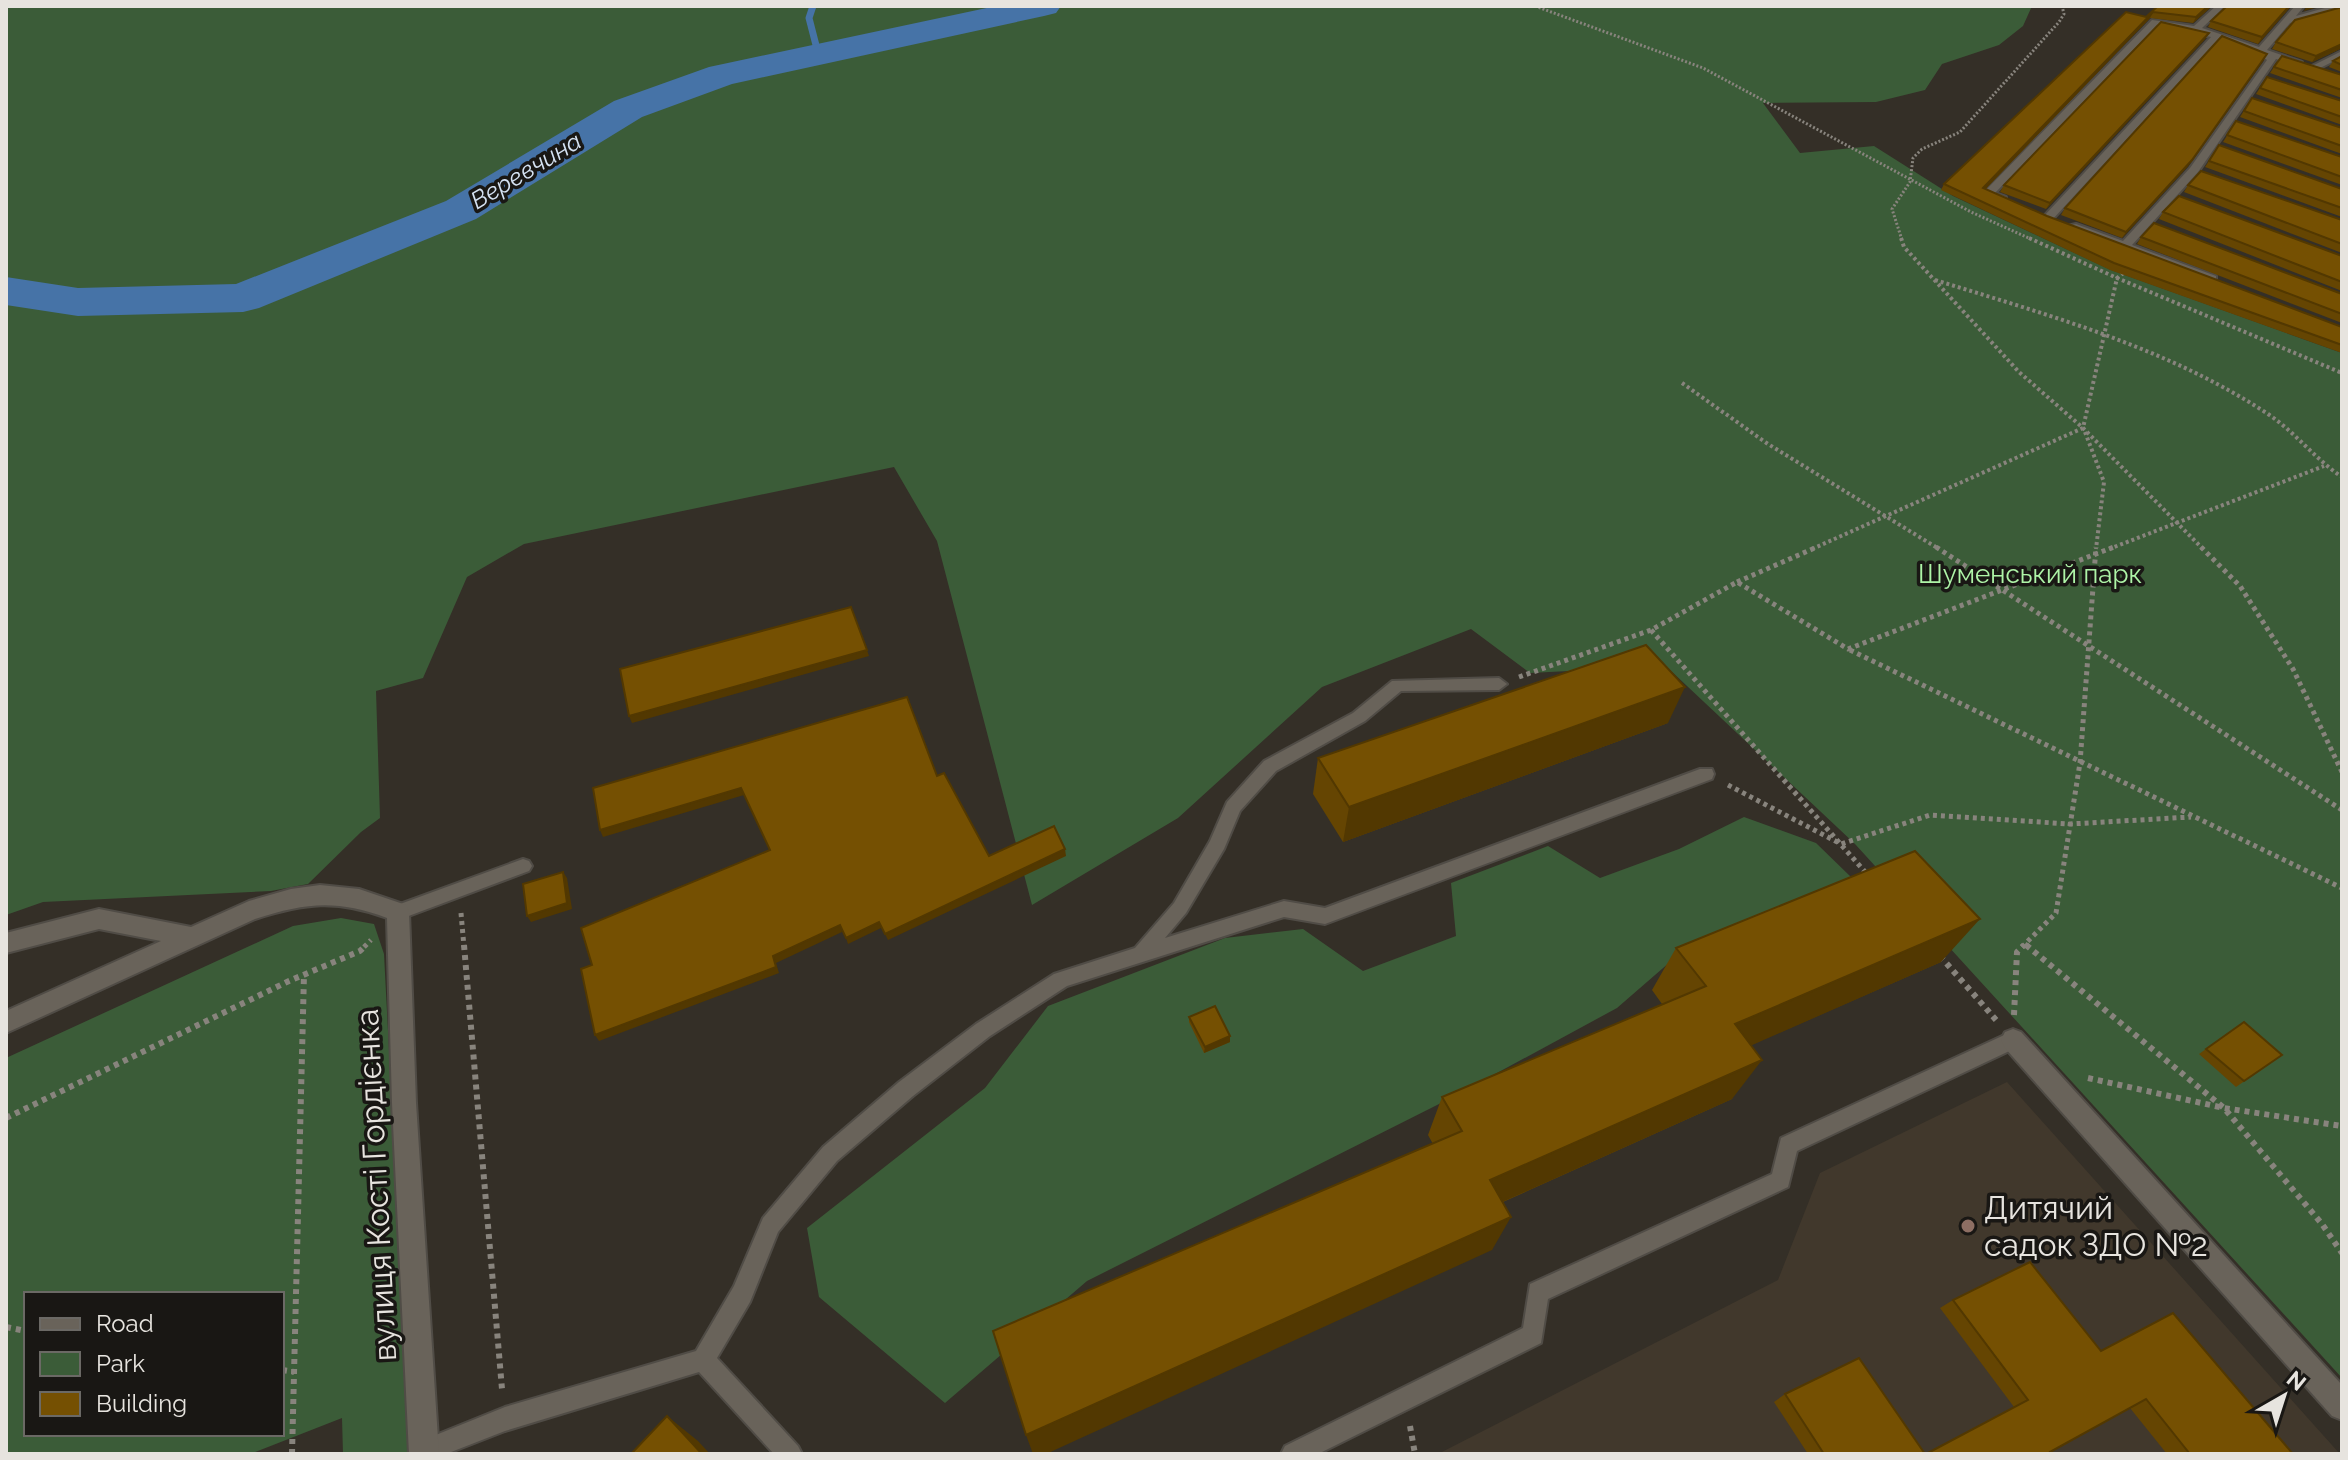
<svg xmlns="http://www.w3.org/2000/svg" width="2348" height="1460" font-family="Raleway,sans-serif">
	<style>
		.built { fill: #41382c }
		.green { fill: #3b5c38; fill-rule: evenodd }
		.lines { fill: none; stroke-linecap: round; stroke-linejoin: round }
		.stream { stroke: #4673a7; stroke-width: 7 }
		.river { fill: #4673a7; fill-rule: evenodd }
		.lane-casing { stroke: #504c46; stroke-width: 4 }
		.street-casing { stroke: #504c46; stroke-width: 4 }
		.path-far3 { stroke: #88847d; stroke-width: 3; stroke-dasharray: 2 2; stroke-linecap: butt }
		.path-far2 { stroke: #88847d; stroke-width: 4; stroke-dasharray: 3 3; stroke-linecap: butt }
		.path-far1 { stroke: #88847d; stroke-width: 5; stroke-dasharray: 4 4; stroke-linecap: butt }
		.path { stroke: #88847d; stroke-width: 6; stroke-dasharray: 5 5; stroke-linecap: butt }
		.lane { fill: #69635a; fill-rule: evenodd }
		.street { fill: #69635a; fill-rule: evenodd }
		.wall { fill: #654502 }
		.shaded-wall { fill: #523801 }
		.building { fill: #755002; stroke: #523801; stroke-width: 2 }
		.education-dot { fill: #8d6e63; stroke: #191714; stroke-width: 3 }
		.labels { text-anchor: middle; stroke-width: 7; stroke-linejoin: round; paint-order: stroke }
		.far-water-label { font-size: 24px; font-style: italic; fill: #d6e3f3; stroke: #191714 }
		.park-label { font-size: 26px; fill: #aef4a7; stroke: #191714 }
		.near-street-label { font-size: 32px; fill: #e7e4df; stroke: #191714 }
		.near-poi-label { font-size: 32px; fill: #e7e4df; stroke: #191714; text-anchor: start }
	</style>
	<rect width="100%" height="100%" fill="#342f27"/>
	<polygon class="built" points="2007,1082 2340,1454 1438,1454 1778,1280 1820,1173"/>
	<g class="green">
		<polygon points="6,6 2032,6 2023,26 1999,45 1942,64 1925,90 1876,102 1763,103 1800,153 1874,146 1953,196 2111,270 2342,353 2342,1378 1855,844 1653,654 1627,668 1530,673 1471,629 1322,687 1178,818 1032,905 937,541 894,467 524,544 467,577 423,678 376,691 380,818 361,832 308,884 271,891 43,902 6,915"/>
		<polygon points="1744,817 1816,843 1852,878 1670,962 1617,1008 1449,1099 1087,1281 945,1403 819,1297 807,1228 985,1088 1048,1006 1225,938 1303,929 1363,971 1456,936 1451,883 1548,846 1600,878 1679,849"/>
		<path d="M341 918 374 924 384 954 410 1454H343L342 1418 250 1454H6V1058L293 926ZM26 1294H282V1434H26Z"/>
	</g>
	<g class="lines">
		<polyline class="stream" points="813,6 809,18 818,53"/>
		<polygon class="river" points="996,6 1061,6 1056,13 1044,16 732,84 642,117 476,219 259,308 243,312 78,316 6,305 6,277 78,288 236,284 446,201 614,101 709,67"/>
		<g class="lane-casing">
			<g id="lane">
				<polygon points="2216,6 2225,6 2202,28 2259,47 2295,6 2304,6 2296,16 2332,6 2342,6 2342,9 2290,23 2267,50 2302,62 2302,66 2276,59 2198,172 2132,245 2216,276 2216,280 2208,280 2067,226 2076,224 2123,241 2190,168 2267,60 2256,52 2218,40 2052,220 2044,220 2044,216 2211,37 2157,25 1995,193 2006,197 2006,201 1984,196 1984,192 2152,20 2194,26"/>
				<polygon points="2342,51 2342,57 2316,70 2308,68"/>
				<polygon points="1499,678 1507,684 1499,690 1401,691 1365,721 1276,771 1240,811 1224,849 1186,913 1165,938 1284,901 1325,908 1700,769 1712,769 1714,774 1712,779 1325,924 1284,917 1067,986 990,1036 913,1096 837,1161 778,1232 750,1302 717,1358 798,1446 802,1454 774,1454 699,1372 505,1431 446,1454 414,1454 416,1443 505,1407 696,1351 734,1286 763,1218 823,1147 899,1082 976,1024 1054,974 1135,948 1174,903 1210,841 1227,802 1264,761 1353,713 1392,681"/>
				<polygon points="523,859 529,861 532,866 529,871 398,920 392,917 389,912 392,907"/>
				<polygon points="2013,1031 2020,1034 2023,1040 2020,1046 1797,1151 1788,1187 1548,1299 1541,1343 1318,1454 1281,1454 1285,1446 1523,1328 1530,1284 1772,1174 1781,1138"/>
			</g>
		</g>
		<g class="street-casing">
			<g id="street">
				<path d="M320 885 359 889 406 905 409 912 416 1103 439 1454H409L392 1103 387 918C336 899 305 903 255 919L6 1033V1011L161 941 99 929 6 953V933L99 909 191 927 249 901 291 889Z"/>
				<polygon points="2013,1029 2021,1032 2342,1385 2342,1420 2332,1416 2005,1048 2001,1040 2005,1032"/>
			</g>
		</g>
		<g class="path-far3">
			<polyline points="1535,6 1703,68 1971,212 2033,240"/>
			<polyline points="1902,240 1892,209 1910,182 1913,158 1922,149 1960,132 2059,22 2064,14 2062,6"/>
		</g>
		<g class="path-far2">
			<polyline points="1901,238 1904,247 2019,372 2083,428 2203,549"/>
			<polyline points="2029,238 2117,278 2126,271"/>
			<path d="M1935 280C2048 315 2168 348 2268 414 2295 432 2315 459 2342 477"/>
			<polyline points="1682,383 1768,444 1939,549"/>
			<polyline points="2085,432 2104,482 2096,549"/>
			<polyline points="1812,549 2083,428 2117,278 2342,373"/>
			<polyline points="2109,549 2324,466"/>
		</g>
		<g class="path-far1">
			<polyline points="1936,547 2342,810"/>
			<polyline points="2201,547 2240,586 2293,669 2342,772"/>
			<polyline points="1737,582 1817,547"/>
			<polyline points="1651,630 1867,874"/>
			<polyline points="1850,650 2342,888"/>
			<polyline points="1519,677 1651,630 1737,582 1848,649 2114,547"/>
			<polyline points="1728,785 1841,844 1930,815 2070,824 2191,817"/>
			<polyline points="461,913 464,947"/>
			<polyline points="2025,944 2029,947"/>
			<polyline points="364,947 371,940"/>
			<polyline points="2022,947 2056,913 2080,763 2096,547"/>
		</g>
		<g class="path">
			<polyline points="464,945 502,1389"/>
			<polyline points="2026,945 2224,1108 2322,1224 2342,1253"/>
			<polyline points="1940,956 1997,1021"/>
			<polyline points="2014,1015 2017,952 2024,945"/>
			<polyline points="2088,1078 2224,1108 2342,1126"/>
			<polyline points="6,1118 289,981 360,951 366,945"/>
			<polyline points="6,1327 26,1331"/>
			<polyline points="282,1370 294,1372"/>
			<polyline points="1410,1426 1415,1454"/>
			<polyline points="292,1454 304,974"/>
		</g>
		<use href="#lane" class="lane"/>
		<use href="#street" class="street"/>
	</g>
	<g class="wall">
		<polygon points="2158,6 2212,6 2193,23 2150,18 1985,189 2047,216 2342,327 2342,353 2110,270 1941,190 1944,184 2146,17"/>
		<polygon points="2291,6 2258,44 2208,27 2211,21"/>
		<polygon points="2342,7 2342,48 2312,62 2272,49 2276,42"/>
		<polygon points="2205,39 2046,209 2000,192 2004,185"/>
		<polygon points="2342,56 2342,72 2329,67 2333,61"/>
		<polygon points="2274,67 2342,75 2342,98 2270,73"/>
		<polygon points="2267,77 2342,101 2342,125 2256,94"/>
		<polygon points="2252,98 2342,128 2342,154 2240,117"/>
		<polygon points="2236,121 2342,157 2342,185 2223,142"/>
		<polygon points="2219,145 2342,189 2342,217 2205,167"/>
		<polygon points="2188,166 2122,238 2061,215 2065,208"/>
		<polygon points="2188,185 2342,220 2342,253 2184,192"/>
		<polygon points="2163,212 2342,256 2342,291 2159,219"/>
		<polygon points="2141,237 2342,294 2342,323 2137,244"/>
		<polygon points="1668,723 1343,842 1313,794 1318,758"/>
		<polygon points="1676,948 1941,962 1751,1045 1732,1099 1503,1202 1492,1250 1428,1135 1442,1097 1662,1004 1652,990"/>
		<polygon points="1189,1017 1230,1042 1204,1053 1189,1022"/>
		<polygon points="2244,1022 2282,1055 2236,1087 2199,1054"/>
		<polygon points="1953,1300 2101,1351 2293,1454 2167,1454 2130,1408 2050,1452 2051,1454 1808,1454 1774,1402 1785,1394 1925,1454 2014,1407 1940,1308"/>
	</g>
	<g class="shaded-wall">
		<polygon points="2208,6 2212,6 2193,23 2196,17"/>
		<polygon points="2289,6 2291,6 2258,44 2262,37"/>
		<polygon points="2307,6 2321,6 2304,11"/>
		<polygon points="2153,12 2150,18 1980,195 1983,188"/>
		<polygon points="2209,33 2205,39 2046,209 2050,203"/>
		<polygon points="2342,44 2342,48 2312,62 2316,56"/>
		<polygon points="2263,61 2188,166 2122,238 2126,232"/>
		<polygon points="867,650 869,656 632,723 629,716"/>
		<polygon points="1685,687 1668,723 1343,842 1349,807"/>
		<polygon points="741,788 744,795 603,837 600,830"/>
		<polygon points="1065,849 1066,856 888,940 885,934"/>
		<polygon points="563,872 567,878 572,909 531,922 527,916"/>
		<polygon points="1980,919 1941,962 1707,1065 1735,1024"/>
		<polygon points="879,922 881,928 848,944 846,938"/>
		<polygon points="840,925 842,932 776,963 779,973 599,1041 595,1035 773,956"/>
		<polygon points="1230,1036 1230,1042 1204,1053 1205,1047"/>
		<polygon points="1762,1060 1732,1099 1473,1215 1490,1180"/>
		<polygon points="1511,1217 1492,1250 1046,1454 1033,1454 1026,1435"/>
		<polygon points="667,1416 698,1441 710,1454 702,1454"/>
	</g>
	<g class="building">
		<polygon points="2158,6 2208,6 2196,17 2153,12 1983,188 2047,216 2342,327 2342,345 2114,263 1944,184 2126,12 2146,17"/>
		<polygon points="2227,6 2289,6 2262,37 2211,21"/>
		<polygon points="2342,7 2342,44 2316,56 2276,42 2295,20"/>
		<polygon points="2161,22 2209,33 2050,203 2004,185"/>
		<polygon points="2222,36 2267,54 2192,160 2126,232 2065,208"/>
		<polygon points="2282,56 2342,75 2342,90 2274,67"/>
		<polygon points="2342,56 2342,65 2333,61"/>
		<polygon points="2267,77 2342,101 2342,117 2260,88"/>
		<polygon points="2252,98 2342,128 2342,146 2244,111"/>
		<polygon points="2236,121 2342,157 2342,177 2227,135"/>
		<polygon points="2219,145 2342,189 2342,208 2209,161"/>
		<polygon points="2201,171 2342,220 2342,244 2188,185"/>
		<polygon points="2179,196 2342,256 2342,282 2163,212"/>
		<polygon points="2154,223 2342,294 2342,314 2141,237"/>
		<polygon points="851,607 867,650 629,716 620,669"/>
		<polygon points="1646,645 1685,687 1349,807 1318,758"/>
		<polygon points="907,697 937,776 944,773 989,856 1054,826 1065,849 885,934 879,922 846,938 840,925 773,956 776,967 595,1035 581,969 592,965 581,928 770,850 741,788 600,830 593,788"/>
		<polygon points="1915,851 1980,919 1735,1024 1762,1060 1490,1180 1511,1217 1026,1435 993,1331 1462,1131 1442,1097 1706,986 1676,948"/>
		<polygon points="563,872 567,903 527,916 523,884"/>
		<polygon points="1215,1006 1230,1036 1205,1047 1189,1017"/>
		<polygon points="2244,1022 2282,1055 2244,1081 2206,1049"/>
		<polygon points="2030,1262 2101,1351 2173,1313 2293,1454 2190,1454 2146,1399 2050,1452 2051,1454 1926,1454 2028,1400 1953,1300"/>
		<polygon points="1859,1358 1925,1454 1824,1454 1785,1394"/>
		<polygon points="667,1416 702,1454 631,1454"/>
	</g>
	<circle class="education-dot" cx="1968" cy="1226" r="8"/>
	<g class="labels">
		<g class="far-water-label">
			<text transform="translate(526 171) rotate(-31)" y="8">Веревчина</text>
		</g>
		<g class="park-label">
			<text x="2030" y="583">Шуменський парк</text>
		</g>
		<g class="near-street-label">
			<text transform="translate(376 1185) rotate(-93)" y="11">вулиця Кості Гордієнка</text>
		</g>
		<g class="near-poi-label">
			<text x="1984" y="1219">Дитячий<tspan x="1984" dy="37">садок ЗДО №2</tspan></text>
		</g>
	</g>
	<rect width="2348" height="1460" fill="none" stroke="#e7e4df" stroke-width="16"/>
	<rect x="24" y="1292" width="260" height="144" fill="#191714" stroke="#6b6965" stroke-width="2"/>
	<rect x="40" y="1318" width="40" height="12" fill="#69635a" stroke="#6b6965" stroke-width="2"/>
	<text x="96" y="1332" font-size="24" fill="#e7e4df">Road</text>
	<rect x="40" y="1352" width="40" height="24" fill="#3b5c38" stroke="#6b6965" stroke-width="2"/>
	<text x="96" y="1372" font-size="24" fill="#e7e4df">Park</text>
	<rect x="40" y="1392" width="40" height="24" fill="#755002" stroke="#6b6965" stroke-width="2"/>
	<text x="96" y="1412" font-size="24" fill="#e7e4df">Building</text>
	<g transform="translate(2284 1396) rotate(39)" stroke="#191714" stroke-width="6" paint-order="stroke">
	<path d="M0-6L14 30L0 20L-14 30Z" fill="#e7e4df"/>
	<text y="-12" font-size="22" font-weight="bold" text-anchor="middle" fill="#e7e4df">N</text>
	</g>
</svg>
